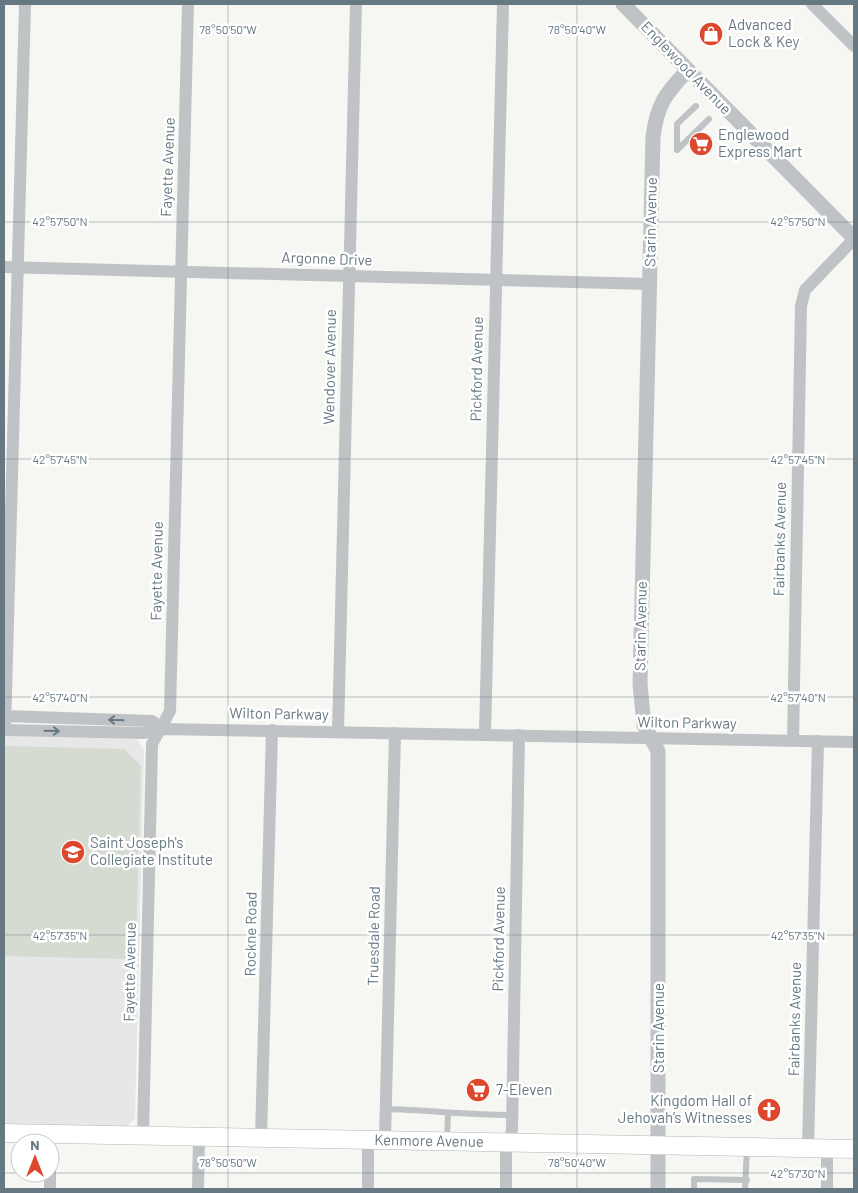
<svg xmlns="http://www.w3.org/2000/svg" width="858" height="1193" font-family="Barlow,sans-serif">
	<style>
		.built { fill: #e6e7e6 }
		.green { fill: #d6dbd2 }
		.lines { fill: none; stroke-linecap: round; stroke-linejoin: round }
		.secondary-casing { stroke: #b1b7bb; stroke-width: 19 }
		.service { stroke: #bfc3c6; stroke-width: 6 }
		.minor { stroke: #bfc3c6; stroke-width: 12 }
		.tertiary { stroke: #bfc3c6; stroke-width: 15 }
		.secondary { stroke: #fff; stroke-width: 18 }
		.oneway { stroke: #667882 }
		.ticks { fill: none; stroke: #667882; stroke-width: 1; stroke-opacity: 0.45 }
		.labels { text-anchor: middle; stroke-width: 5; stroke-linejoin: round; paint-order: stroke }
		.poi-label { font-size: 15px; fill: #667882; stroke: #fff; text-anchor: start }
		.street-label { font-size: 15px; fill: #667882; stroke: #fff }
		.ticks-label { font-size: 12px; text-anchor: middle; fill: #667882; stroke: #fff; stroke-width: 5; stroke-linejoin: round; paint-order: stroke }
	</style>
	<rect width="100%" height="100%" fill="#f6f6f3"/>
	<polygon class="built" points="4,736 136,739 144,749 135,1118 128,1126 4,1125"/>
	<polygon class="green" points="4,746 124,749 141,766 136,945 126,959 4,956"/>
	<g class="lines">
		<g class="secondary-casing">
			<polyline id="secondary" points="4,1133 854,1149"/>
		</g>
		<g class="service">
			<polyline points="677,150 677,124 696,106"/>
			<polyline points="677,150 709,119"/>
			<path d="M386 1109C428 1110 469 1115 512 1115"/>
			<polyline points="447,1140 448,1114"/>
			<polyline points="694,1189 694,1179 747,1180"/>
			<polyline points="745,1189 747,1148"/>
		</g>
		<g class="minor">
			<polyline points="812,4 854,46"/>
			<polyline points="4,267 650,284"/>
			<polyline points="4,716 152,721 162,729"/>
			<polyline points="4,730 144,733 162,729 854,742"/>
			<polyline points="5,730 25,4"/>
			<polyline points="338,732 356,4"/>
			<polyline points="485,734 503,4"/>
			<polyline points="793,741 801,306 805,290 854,239"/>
			<polyline points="143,1135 152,744 170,711 188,4"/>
			<polyline points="261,1138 272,730"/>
			<polyline points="385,1140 395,733"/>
			<polyline points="808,1148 818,741"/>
			<polyline points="50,1151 50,1189"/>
			<polyline points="198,1189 199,1136"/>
			<polyline points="368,1189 368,1140"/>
			<polyline points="506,1189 506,1153 512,1130 519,735"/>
			<polyline points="827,1189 827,1148"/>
		</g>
		<g class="tertiary">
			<polyline points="623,4 854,238"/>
			<path d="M658 1189V751L644 725 640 684 653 137C657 105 665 94 687 71"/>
		</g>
		<use href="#secondary" class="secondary"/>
	</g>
	<defs><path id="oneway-shaft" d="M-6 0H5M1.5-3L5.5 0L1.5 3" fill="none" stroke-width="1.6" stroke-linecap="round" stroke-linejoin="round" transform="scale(1.25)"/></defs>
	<g class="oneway">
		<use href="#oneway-shaft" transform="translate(116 720) rotate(-178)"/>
		<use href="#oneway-shaft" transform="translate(52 731) rotate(1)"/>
	</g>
	<path class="ticks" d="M228 4V1189M577 4V1189M4 222H854M4 459H854M4 697H854M4 935H854M4 1173H854"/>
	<defs>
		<g id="shop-disc" transform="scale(1.25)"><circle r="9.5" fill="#db482d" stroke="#fff"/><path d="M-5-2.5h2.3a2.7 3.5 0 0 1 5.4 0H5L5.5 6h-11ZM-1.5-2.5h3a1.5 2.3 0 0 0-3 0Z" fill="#fff"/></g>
		<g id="supermarket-disc" transform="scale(1.25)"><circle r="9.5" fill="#db482d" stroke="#fff"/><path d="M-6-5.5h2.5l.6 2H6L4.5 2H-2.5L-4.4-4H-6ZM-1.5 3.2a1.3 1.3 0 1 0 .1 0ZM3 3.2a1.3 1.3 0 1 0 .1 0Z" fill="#fff"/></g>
		<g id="school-disc" transform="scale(1.25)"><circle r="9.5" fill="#db482d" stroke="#fff"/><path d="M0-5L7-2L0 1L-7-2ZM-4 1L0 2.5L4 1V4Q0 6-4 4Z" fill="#fff"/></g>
		<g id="church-disc" transform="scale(1.25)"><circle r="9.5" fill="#db482d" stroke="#fff"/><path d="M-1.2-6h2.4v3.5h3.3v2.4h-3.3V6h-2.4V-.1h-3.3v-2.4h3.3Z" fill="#fff"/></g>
	</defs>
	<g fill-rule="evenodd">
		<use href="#shop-disc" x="711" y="34"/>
		<use href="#supermarket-disc" x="701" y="144"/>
		<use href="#school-disc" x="73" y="852"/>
		<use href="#supermarket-disc" x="478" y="1090"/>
		<use href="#church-disc" x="769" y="1110"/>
	</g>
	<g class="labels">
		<g class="poi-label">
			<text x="728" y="30">Advanced<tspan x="728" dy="17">Lock &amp; Key</tspan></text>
			<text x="718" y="140">Englewood<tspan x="718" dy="17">Express Mart</tspan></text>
			<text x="90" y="848">Saint Joseph's<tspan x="90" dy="17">Collegiate Institute</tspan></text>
			<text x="496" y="1095">7-Eleven</text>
			<text x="752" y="1106" text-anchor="end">Kingdom Hall of<tspan x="752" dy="17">Jehovah’s Witnesses</tspan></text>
		</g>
		<g class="street-label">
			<text transform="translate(686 68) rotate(46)" y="5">Englewood Avenue</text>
			<text transform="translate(168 167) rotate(-88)" y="5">Fayette Avenue</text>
			<text transform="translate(651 222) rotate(-89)" y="5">Starin Avenue</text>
			<text transform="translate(327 259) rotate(2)" y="5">Argonne Drive</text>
			<text transform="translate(330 367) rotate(-89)" y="5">Wendover Avenue</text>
			<text transform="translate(477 369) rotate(-89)" y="5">Pickford Avenue</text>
			<text transform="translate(780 539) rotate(-89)" y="5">Fairbanks Avenue</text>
			<text transform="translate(157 571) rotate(-89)" y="5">Fayette Avenue</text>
			<text transform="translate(641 626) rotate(-89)" y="5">Starin Avenue</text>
			<text transform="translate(279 714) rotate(1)" y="5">Wilton Parkway</text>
			<text transform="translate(687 723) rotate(1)" y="5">Wilton Parkway</text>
			<text transform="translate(251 934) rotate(-89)" y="5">Rockne Road</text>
			<text transform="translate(374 936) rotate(-89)" y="5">Truesdale Road</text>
			<text transform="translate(499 939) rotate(-89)" y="5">Pickford Avenue</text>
			<text transform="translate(130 972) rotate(-89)" y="5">Fayette Avenue</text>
			<text transform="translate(795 1019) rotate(-89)" y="5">Fairbanks Avenue</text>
			<text transform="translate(659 1028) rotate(-90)" y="5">Starin Avenue</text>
			<text transform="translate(429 1141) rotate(1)" y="5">Kenmore Avenue</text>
		</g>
	</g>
	<g class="ticks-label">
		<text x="228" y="34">78°50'50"W</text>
		<text x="577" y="34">78°50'40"W</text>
		<text x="60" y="226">42°57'50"N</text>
		<text x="798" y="226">42°57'50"N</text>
		<text x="60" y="464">42°57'45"N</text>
		<text x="798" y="464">42°57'45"N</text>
		<text x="60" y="702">42°57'40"N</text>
		<text x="798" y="702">42°57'40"N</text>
		<text x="60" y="940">42°57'35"N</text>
		<text x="798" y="940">42°57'35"N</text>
		<text x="228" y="1167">78°50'50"W</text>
		<text x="577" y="1167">78°50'40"W</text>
		<text x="798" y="1178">42°57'30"N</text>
	</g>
	<rect width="858" height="1193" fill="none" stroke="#667882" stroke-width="10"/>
	<g transform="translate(35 1158)"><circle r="24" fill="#ffffff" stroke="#c2c9cd"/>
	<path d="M0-4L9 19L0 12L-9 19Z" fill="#db482d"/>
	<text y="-8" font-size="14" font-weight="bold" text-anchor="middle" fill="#667882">N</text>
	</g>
</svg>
